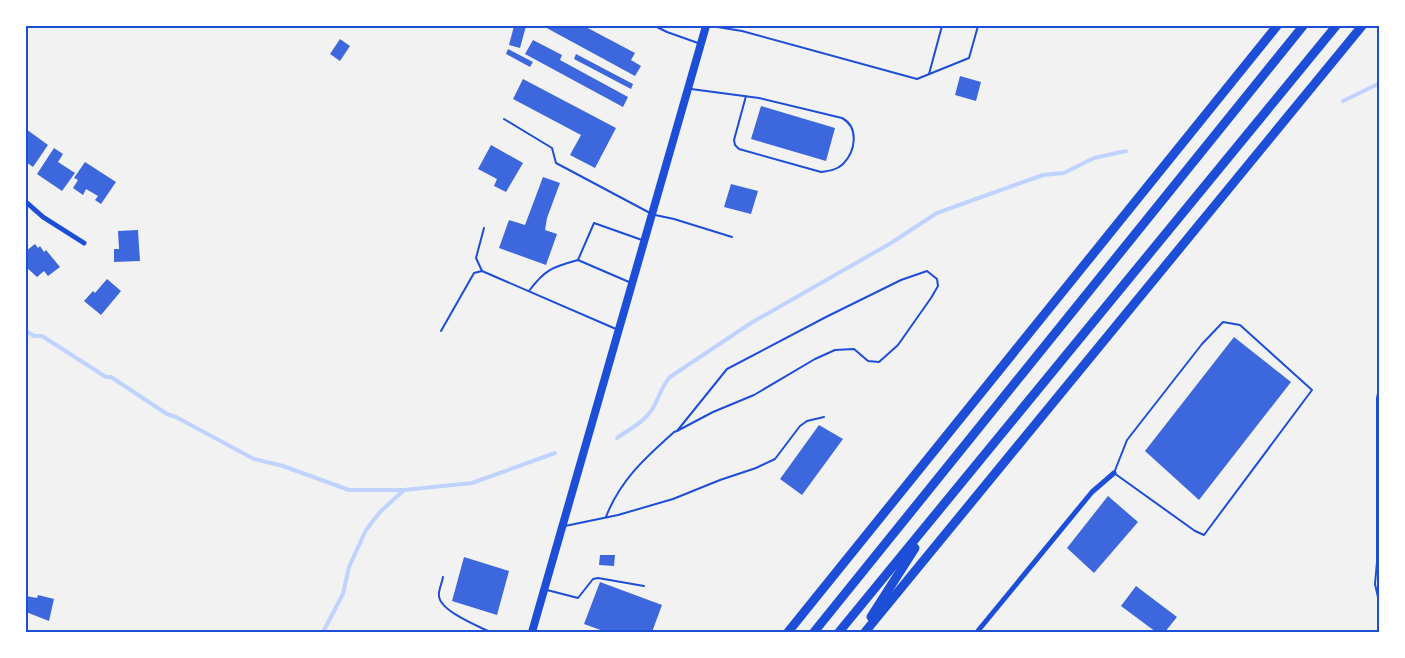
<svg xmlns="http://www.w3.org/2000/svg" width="1405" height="658" font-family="Karla,sans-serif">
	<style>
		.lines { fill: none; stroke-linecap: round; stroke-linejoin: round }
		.stream { stroke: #bfd3fe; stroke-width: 4 }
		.building { fill: #3d67dc }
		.path { stroke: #1d4ed8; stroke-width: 2 }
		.service { stroke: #1d4ed8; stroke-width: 2 }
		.minor { stroke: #1d4ed8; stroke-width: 5 }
		.primary { stroke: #1d4ed8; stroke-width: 8 }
		.motorway { stroke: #1d4ed8; stroke-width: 9 }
		.neatline { fill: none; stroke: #1d4ed8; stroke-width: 2 }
	</style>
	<rect width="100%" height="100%" fill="#f2f2f2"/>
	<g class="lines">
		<g class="stream">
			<polyline points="1343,101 1380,83"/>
			<polyline points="26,331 34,336 42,336 106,377 111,377 167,414 176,417 254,459 283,466 349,490 404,490 472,483 555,453"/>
			<path d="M617 438C628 430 643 423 651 411 659 400 660 388 670 377L751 323 891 243 937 213 1043 175 1064 173 1094 158 1126 151"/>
			<polyline points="323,632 343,594 349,567 366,530 380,512 404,490"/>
		</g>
	</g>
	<g class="building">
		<polygon points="514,26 526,26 520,48 509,45"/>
		<polygon points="543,26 584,26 635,53 631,60 641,66 635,76"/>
		<polygon points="340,39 350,46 340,61 330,54"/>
		<polygon points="533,40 562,55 560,60 628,97 623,107 525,54"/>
		<polygon points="508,49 533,62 530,67 506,54"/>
		<polygon points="576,54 633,84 631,89 574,59"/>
		<polygon points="960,76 981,82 976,101 955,95"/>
		<polygon points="523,79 616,128 595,168 570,155 581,135 513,99"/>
		<polygon points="761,106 835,128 826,161 751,139"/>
		<polygon points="26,129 48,145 33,167 26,162 26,153 27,151 26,150"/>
		<polygon points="491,145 523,163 506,192 494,186 497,179 478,169"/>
		<polygon points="54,148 63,154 58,162 75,173 62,191 37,174"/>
		<polygon points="85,162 116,182 101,204 95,200 98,196 86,189 83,195 73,188 78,180 74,178"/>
		<polygon points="543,177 560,183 547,218 545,230 557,234 546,265 499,248 509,220 525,225"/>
		<polygon points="731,184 758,191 751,214 724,207"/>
		<polygon points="138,230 140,261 114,262 114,249 119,249 118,231"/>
		<polygon points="35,244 38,248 40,246 44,252 46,250 60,267 48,276 44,271 37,277 26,267 26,251"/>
		<polygon points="107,279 121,291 101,315 84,301 93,291 95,293"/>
		<polygon points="1234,337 1291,382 1199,500 1145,451"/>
		<polygon points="819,425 843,439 802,495 780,479"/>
		<polygon points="1108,496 1138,522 1094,573 1067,548"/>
		<polygon points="600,555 615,555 614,566 599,565"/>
		<polygon points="464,557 509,571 497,615 452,601"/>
		<polygon points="600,582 662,605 652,632 606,632 584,624"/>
		<polygon points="1136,586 1177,617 1165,632 1156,632 1121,606"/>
		<polygon points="38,595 54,599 49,621 26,612 26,596 37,598"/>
	</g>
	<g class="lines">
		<polyline class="path" points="1380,385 1377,398 1377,562 1375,584 1380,606"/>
		<g class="service">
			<polyline points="655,26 667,32 698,43"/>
			<polyline points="711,26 742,31 917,79 969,58 978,26"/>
			<polyline points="929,74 942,26"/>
			<path d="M691 89 759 98 842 118C859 127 856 151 843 164 837 170 829 171 821 172L739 149 735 145 734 140 746 96"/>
			<polyline points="504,119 552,148 556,163 650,213"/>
			<polyline points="655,215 674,219 732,237"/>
			<polyline points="482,271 476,258 484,228"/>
			<polyline points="629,282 578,260 594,223 642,240"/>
			<path d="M529 291C545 269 553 267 578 260"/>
			<polygon points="1223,322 1240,325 1312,390 1204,535 1195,531 1114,473 1127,440 1202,344"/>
			<polyline points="441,331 474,273 482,271 616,329"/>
			<path d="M606 517C620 480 646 457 674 432L677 431 713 412 754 395 815 359 835 350 854 349 868 361 879 362 898 345 931 298 938 286 937 279 927 271 901 280 826 317 727 369 677 431"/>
			<polyline points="565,526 618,515 673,499 720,480 756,468 775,459 800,426 807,421 824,417"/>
			<path d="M443 577C442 583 438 591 439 596 440 611 478 626 490 632"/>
			<polyline points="547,590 578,598 593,579 598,578 644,586"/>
		</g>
		<g class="minor">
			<polyline points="26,202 43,217 84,243"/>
			<polyline points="977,632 1092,492 1114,473"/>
		</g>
		<polyline class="primary" points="532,632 706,26"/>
		<g class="motorway">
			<polyline points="871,617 915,548"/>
			<polyline points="788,632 1277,26"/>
			<polyline points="814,632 1303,26"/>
			<polyline points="839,632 1336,26"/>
			<polyline points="865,632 1362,26"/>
		</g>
	</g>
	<rect width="1405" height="658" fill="none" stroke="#ffffff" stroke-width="54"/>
	<rect x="27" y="27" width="1351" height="604" class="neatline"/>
</svg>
